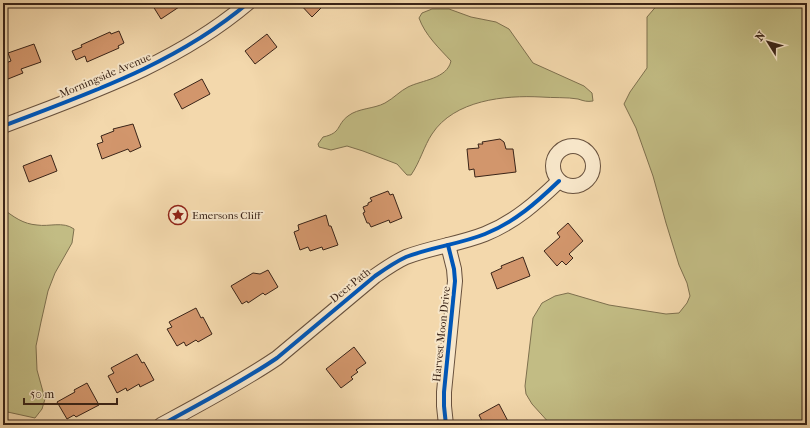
<svg xmlns="http://www.w3.org/2000/svg" width="810" height="428" font-family="'IM FELL French Canon',serif">
	<style>
		.green { fill: #c2bc84; stroke: #7e704e }
		.building { fill: #d2966c; stroke: #3a2418 }
		.lines { fill: none; stroke-linecap: round; stroke-linejoin: round }
		.minor-casing { stroke: #68513d; stroke-width: 16 }
		.minor { stroke: #f7e6c9; stroke-width: 14 }
		.cycleway-casing { stroke: #f7e6c9; stroke-width: 6 }
		.cycleway { stroke: #0057b8; stroke-width: 4 }
		.labels { text-anchor: middle; stroke-width: 4; stroke-linejoin: round; paint-order: stroke }
		.street-label { font-size: 11px; fill: #3a2418; stroke: #f7e6c9 }
		.poi-label { font-size: 11px; fill: #3a2418; stroke: #f7e6c9; text-anchor: start }
	</style>
	<rect width="100%" height="100%" fill="#f3d8ac"/>
	<filter id="stains"><feTurbulence type="fractalNoise" baseFrequency=".005" numOctaves="4"/><feColorMatrix values="0 0 0 0 .2 0 0 0 0 .09 0 0 0 0 .02 0 0 0 .5 -.17"/></filter>
	<radialGradient id="worn" r=".72"><stop offset=".6" stop-color="#630" stop-opacity="0"/><stop offset="1" stop-color="#630" stop-opacity=".3"/></radialGradient>
	<g class="green">
		<polygon points="659,3 807,3 807,425 551,425 532,404 526,394 525,386 533,318 542,303 555,296 568,293 609,305 666,314 679,313 687,303 690,296 687,283 679,265 666,223 653,176 636,128 624,104 630,92 647,68 647,17"/>
		<path d="M432 9H449L471 17 496 22 509 29 533 63 584 86 592 93 593 101C587 102 584 101 578 99 567 97 553 98 541 97 505 95 454 100 432 134 424 146 420 162 411 175H407L397 164 363 151 347 146 331 150 319 147 318 144 323 137C342 133 336 125 348 116 358 108 374 109 385 103 394 98 400 91 408 87 422 80 447 79 451 61 439 48 425 35 419 18L422 13Z"/>
		<path d="M3 209C14 217 23 224 37 225 49 227 63 221 74 229L72 243 55 273 48 291 41 322 36 346 37 370 45 399 42 409 35 418 3 411Z"/>
	</g>
	<g class="building">
		<polygon points="151,3 185,3 161,19"/>
		<polygon points="299,3 316,3 321,8 312,17"/>
		<polygon points="119,31 124,43 118,46 119,48 87,62 85,56 76,60 72,51 82,47 81,45 110,32 111,34"/>
		<polygon points="267,34 277,47 255,64 245,51"/>
		<polygon points="34,44 41,62 21,69 23,73 3,81 3,64 11,61 8,53"/>
		<polygon points="202,79 210,94 182,109 174,94"/>
		<polygon points="133,124 141,147 130,152 128,149 102,159 97,144 103,142 101,136 114,131 113,129"/>
		<polygon points="500,139 504,142 506,149 513,149 516,172 475,177 474,169 469,170 467,149 479,148 478,144 483,144 482,142"/>
		<polygon points="51,155 57,171 29,182 23,166"/>
		<polygon points="388,191 390,195 393,194 402,218 390,223 389,220 371,227 369,223 367,223 363,213 365,212 363,207 368,205 368,203 372,201 370,198"/>
		<polygon points="326,215 329,226 331,226 338,245 323,250 322,247 310,251 308,247 300,250 294,232 299,230 298,225"/>
		<polygon points="568,223 583,241 569,254 573,258 566,265 562,261 557,266 544,251 560,237 557,233"/>
		<polygon points="523,257 530,276 497,289 491,273 502,268 501,266"/>
		<polygon points="268,270 278,287 265,295 263,293 248,303 247,301 242,304 231,286 253,273 260,274"/>
		<polygon points="196,308 201,318 203,317 212,334 198,342 196,340 186,346 184,342 177,346 167,329 172,327 169,322"/>
		<polygon points="354,347 366,363 356,370 358,372 351,377 353,379 341,388 326,369"/>
		<polygon points="137,354 142,363 144,362 154,380 140,387 139,384 127,391 126,388 117,393 108,376 114,373 111,368"/>
		<polygon points="87,383 99,405 76,417 74,415 67,419 57,402 75,392 74,390"/>
		<polygon points="499,404 510,425 484,425 479,415"/>
	</g>
	<g class="lines">
		<g class="minor-casing">
			<g id="minor">
				<path d="M3 126C89 93 176 64 248 3"/>
				<circle cx="573" cy="166" r="20"/>
				<path d="M161 425C200 404 240 383 277 358L375 276C385 269 395 262 406 257 432 247 460 244 485 234 515 222 537 202 559 181"/>
				<polyline points="446,425 444,406 444,392 455,281 454,269 448,245"/>
			</g>
		</g>
		<use href="#minor" class="minor"/>
		<g class="cycleway-casing">
			<g id="cycleway">
				<path d="M3 126C89 93 176 64 248 3"/>
				<path d="M161 425C200 404 240 383 277 358L375 276C385 269 395 262 406 257 432 247 460 244 485 234 515 222 537 202 559 181"/>
				<polyline points="446,425 444,406 444,392 455,281 454,269 448,245"/>
			</g>
		</g>
		<use href="#cycleway" class="cycleway"/>
	</g>
	<defs>
		<g id="sight-ring" transform="scale(1)"><circle r="9.5" fill="#f7e6c9" stroke="#8f2418" stroke-width="1.5"/><path d="M0-6L1.8-2.2L6-1.7L2.9 1.2L3.7 5.4L0 3.3L-3.7 5.4L-2.9 1.2L-6-1.7L-1.8-2.2Z" fill="#8f2418"/></g>
	</defs>
	<g fill-rule="evenodd">
		<use href="#sight-ring" x="178" y="215"/>
	</g>
	<g class="labels">
		<g class="street-label">
			<text transform="translate(105 75) rotate(-23)" y="4">Morningside Avenue</text>
			<text transform="translate(350 285) rotate(-39)" y="4">Deer Path</text>
			<text transform="translate(441 334) rotate(-84)" y="4">Harvest Moon Drive</text>
		</g>
		<g class="poi-label">
			<text x="192" y="219">Emersons Cliff</text>
		</g>
	</g>
	<rect width="810" height="428" fill="none" stroke="#f3d8ac" stroke-width="16"/>
	<rect x="4" y="4" width="802" height="420" fill="none" stroke="#3a2418" stroke-width="2"/>
	<rect x="8" y="8" width="794" height="412" fill="none" stroke="#3a2418"/>
	<g transform="translate(768 42) rotate(307)" stroke="#f7e6c9" stroke-width="3" paint-order="stroke">
	<path d="M0-3L7 15L0 10L-7 15Z" fill="#3a2418"/>
	<text y="-6" font-size="11" font-weight="bold" text-anchor="middle" fill="#3a2418">N</text>
	</g>
	<path d="M24 398v6h93v-6" fill="none" stroke="#3a2418" stroke-width="2"/>
	<text x="30" y="398" font-size="12" fill="#3a2418" stroke="#f7e6c9" stroke-width="3" paint-order="stroke">50 m</text>
	<rect width="100%" height="100%" filter="url(#stains)"/>
	<rect width="100%" height="100%" fill="url(#worn)"/>
</svg>
